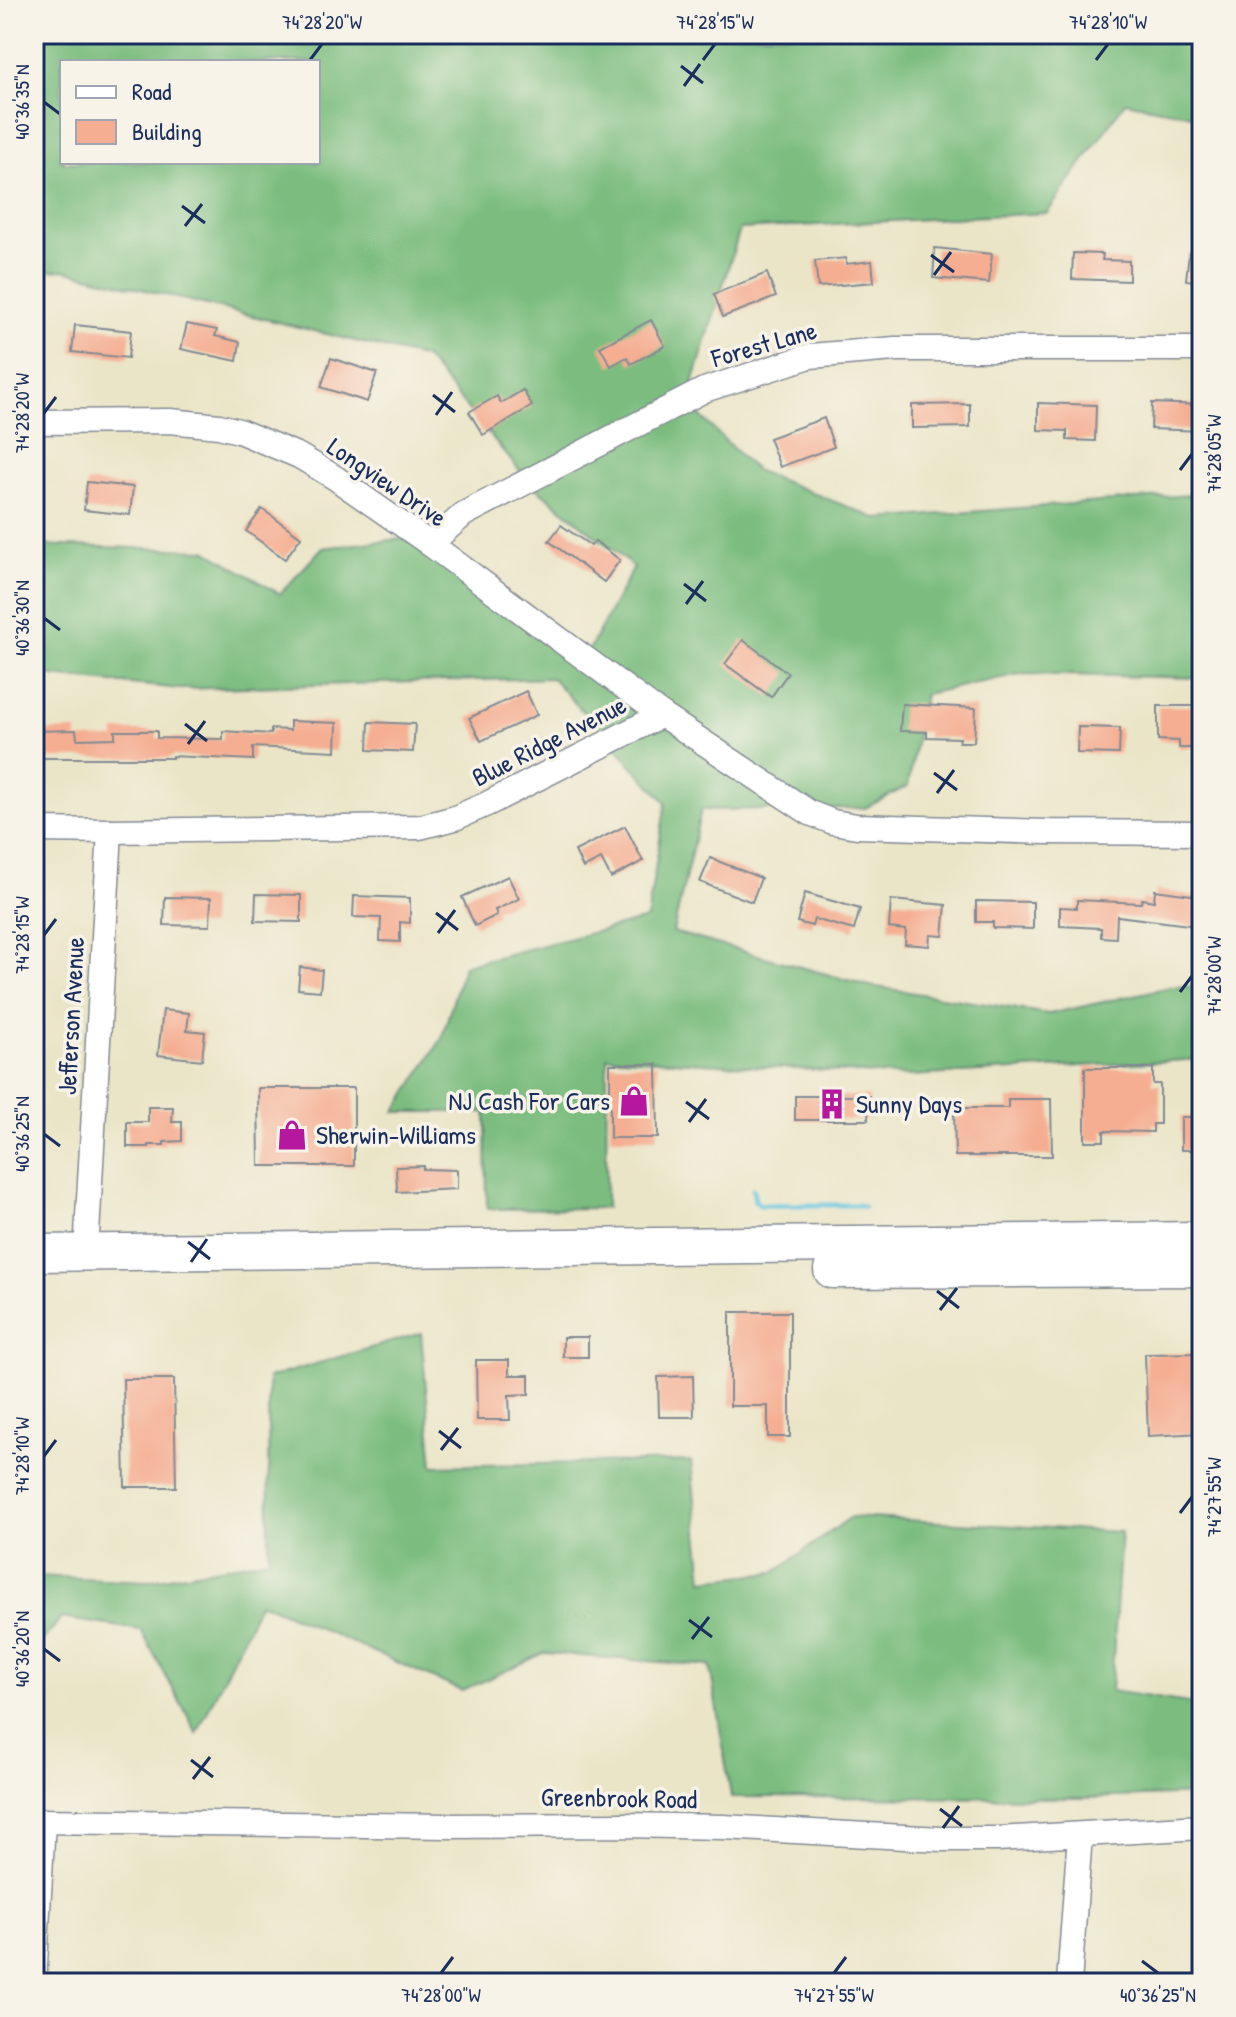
<svg xmlns="http://www.w3.org/2000/svg" width="1236" height="2017" font-family="'Patrick Hand',sans-serif">
	<style>
		.forest { fill: #7bbd7f; stroke: #4b766e; stroke-width: 2; fill-rule: evenodd }
		.lines { fill: none; stroke-linecap: round; stroke-linejoin: round }
		.stream { stroke: #61c5df; stroke-width: 5 }
		.building { fill: #f5ae92 }
		.minor-casing { stroke: #838a93; stroke-width: 27 }
		.highway-casing { stroke: #838a93; stroke-width: 39 }
		.minor { stroke: #fff; stroke-width: 24 }
		.highway { stroke: #fff; stroke-width: 36 }
		.ticks { fill: none; stroke: #1b2f5e; stroke-width: 3 }
		.labels { text-anchor: middle; stroke-width: 7; stroke-linejoin: round; paint-order: stroke }
		.street-label { font-size: 26px; fill: #1b2f5e; stroke: #f7f3e8 }
		.poi-label { font-size: 26px; fill: #1b2f5e; stroke: #f7f3e8; text-anchor: start }
		.neatline { fill: none; stroke: #1b2f5e; stroke-width: 3 }
		.ticks-label { font-size: 20px; text-anchor: middle; fill: #1b2f5e }
	</style>
	<rect width="100%" height="100%" fill="#f7f3e8"/>
	<filter id="ink" filterUnits="userSpaceOnUse"><feTurbulence type="fractalNoise" baseFrequency=".0125" numOctaves="2"/><feDisplacementMap in="SourceGraphic" scale="16" xChannelSelector="R" yChannelSelector="G"/><feConvolveMatrix kernelMatrix="1 2 1 2 8 2 1 2 1" color-interpolation-filters="sRGB"/></filter>
	<filter id="wash" filterUnits="userSpaceOnUse"><feTurbulence type="fractalNoise" baseFrequency=".006" numOctaves="4" result="noise"/><feDisplacementMap in="SourceGraphic" scale="32" xChannelSelector="R" yChannelSelector="G"/><feGaussianBlur stdDeviation="1.8" result="paint"/><feColorMatrix in="noise" values="0 0 0 0 0 0 0 0 0 0 0 0 0 0 0 0 0 1.4 0 .05"/><feComposite in="paint" operator="in"/></filter>
	<g filter="url(#wash)">
		<rect width="100%" height="100%" fill="#ebe5c8"/>
		<g class="forest">
			<path d="M34 34H1202V117L1125 102 1047 213 740 229 687 403 755 470 878 519 1202 494V678L1020 674 925 694 908 786 865 808 701 810 673 932 870 986 1049 1014 1170 987 1202 986V1059L909 1076 607 1057 606 1208 487 1209 486 1112H395L441 1040 464 965 647 919 666 802 552 678 180 689 34 674V545L206 550 280 594 322 548 408 538 585 657 634 567 530 483 425 358 63 270 34 272ZM62 62H318V162H62Z"/>
			<polygon points="421,1333 433,1466 691,1461 703,1580 775,1572 851,1517 1121,1532 1111,1691 1202,1705 1202,1794 1085,1798 731,1797 710,1666 544,1653 462,1691 260,1602 197,1733 141,1630 61,1618 34,1651 34,1576 147,1581 269,1559 268,1378"/>
		</g>
		<g class="lines">
			<polyline class="stream" points="753,1189 755,1201 760,1205 858,1205 864,1207"/>
		</g>
		<g id="blocks">
			<g class="building">
				<polygon points="935,248 992,254 989,283 933,278"/>
				<polygon points="1073,253 1103,254 1102,260 1129,261 1129,281 1072,279"/>
				<polygon points="1189,253 1202,255 1202,282 1186,280"/>
				<polygon points="846,258 846,264 872,261 874,282 818,287 815,261"/>
				<polygon points="767,273 776,297 723,317 714,294"/>
				<polygon points="651,320 665,346 631,364 627,357 611,366 600,347"/>
				<polygon points="187,324 217,330 215,336 240,342 237,361 181,349"/>
				<polygon points="75,325 131,331 128,358 72,352"/>
				<polygon points="331,358 377,373 367,402 321,387"/>
				<polygon points="523,390 532,406 483,435 469,412 497,396 501,403"/>
				<polygon points="1038,403 1096,405 1095,441 1067,440 1067,431 1038,430"/>
				<polygon points="1152,403 1202,405 1202,431 1151,429"/>
				<polygon points="970,404 970,427 912,428 912,405"/>
				<polygon points="824,418 834,447 780,467 769,438"/>
				<polygon points="87,482 133,487 130,515 84,510"/>
				<polygon points="262,509 301,537 285,559 246,531"/>
				<polygon points="561,525 591,546 595,541 620,560 604,582 549,541"/>
				<polygon points="743,640 788,673 771,697 725,664"/>
				<polygon points="526,691 537,715 481,741 469,718"/>
				<polygon points="902,704 976,708 974,742 959,742 960,738 927,737 927,732 900,731"/>
				<polygon points="1158,706 1202,706 1202,748 1179,748 1179,741 1158,740"/>
				<polygon points="290,721 337,723 336,751 253,747 253,760 172,756 172,758 34,758 34,731 76,730 77,739 115,738 115,731 157,731 157,738 223,739 223,731 271,734 271,729 290,730"/>
				<polygon points="369,722 415,724 413,752 368,750"/>
				<polygon points="1078,727 1120,728 1119,754 1077,753"/>
				<polygon points="625,826 643,861 611,878 601,859 583,868 575,851"/>
				<polygon points="710,858 761,878 752,902 700,882"/>
				<polygon points="508,876 519,899 495,910 497,915 475,926 462,897"/>
				<polygon points="1155,890 1199,896 1196,926 1117,916 1116,938 1101,937 1101,928 1060,926 1060,907 1077,908 1077,900 1141,903 1142,899 1154,901"/>
				<polygon points="805,893 860,909 854,930 814,919 812,926 797,922"/>
				<polygon points="256,894 301,895 301,922 255,921"/>
				<polygon points="354,896 410,898 410,923 400,922 400,942 380,941 381,918 353,917"/>
				<polygon points="165,897 211,898 210,926 164,925"/>
				<polygon points="891,900 946,905 943,936 930,935 929,946 905,944 906,930 889,928"/>
				<polygon points="976,901 1033,902 1033,929 993,928 993,922 976,922"/>
				<polygon points="300,967 322,970 320,991 298,989"/>
				<polygon points="163,1010 189,1013 187,1030 205,1032 202,1060 158,1055"/>
				<polygon points="610,1064 657,1064 658,1138 610,1138"/>
				<polygon points="1085,1068 1153,1068 1153,1084 1160,1084 1160,1124 1153,1124 1153,1132 1104,1131 1104,1141 1085,1141"/>
				<polygon points="258,1088 354,1088 354,1166 259,1166"/>
				<polygon points="795,1096 869,1096 868,1120 795,1120"/>
				<polygon points="1008,1099 1051,1099 1052,1156 955,1156 954,1108 1008,1108"/>
				<polygon points="148,1107 173,1107 172,1122 182,1122 182,1141 164,1142 164,1145 149,1145 149,1147 127,1147 127,1122 148,1122"/>
				<rect x="1181" y="1117" width="21" height="33"/>
				<polygon points="423,1166 423,1169 457,1170 457,1189 397,1192 396,1167"/>
				<polygon points="730,1312 790,1312 790,1437 768,1437 768,1406 730,1406"/>
				<rect x="563" y="1337" width="25" height="20"/>
				<polygon points="1202,1353 1202,1433 1148,1436 1145,1354"/>
				<polygon points="476,1360 509,1360 509,1375 529,1375 529,1394 509,1395 510,1420 477,1420"/>
				<polygon points="693,1376 694,1417 659,1417 658,1377"/>
				<polygon points="123,1379 174,1379 176,1487 125,1487"/>
			</g>
		</g>
	</g>
	<g filter="url(#ink)">
		<use href="#blocks" fill-opacity="0" stroke="#838a93" stroke-width="2"/>
		<g class="lines">
			<g class="minor-casing">
				<g id="minor">
					<polyline points="34,422 170,421 219,426 239,431 299,456 334,477 430,544 662,715"/>
					<polyline points="430,544 464,514 704,390 810,356 895,349 1202,349"/>
					<polyline points="34,830 110,831 420,827 455,818 487,804 662,715 810,813 833,822 857,826 1047,832 1202,833"/>
					<polyline points="86,1252 110,831"/>
					<polyline points="34,1821 449,1826 624,1825 723,1827 941,1839 997,1839 1202,1827"/>
					<polyline points="34,1982 43,1822"/>
					<polyline points="1069,1983 1080,1835"/>
				</g>
			</g>
			<g class="highway-casing">
				<g id="highway">
					<polyline points="34,1253 1202,1240"/>
					<polyline points="832,1270 1202,1268"/>
				</g>
			</g>
			<use href="#minor" class="minor"/>
			<use href="#highway" class="highway"/>
		</g>
	</g>
	<path class="ticks" d="M310 60 322 44M703 60 715 44M1096 60 1108 44M681 66 703 83M684 86 700 64M44 102 60 114M182 206 205 223M185 226 202 204M931 255 954 272M934 275 951 252M433 395 455 412M44 413 56 397M436 415 452 392M1180 470 1192 454M684 584 706 601M686 604 703 581M44 618 60 630M185 724 207 741M188 744 205 721M934 773 957 790M937 793 954 770M436 913 458 930M438 933 455 910M44 935 56 919M1180 992 1192 976M686 1102 709 1119M689 1122 706 1099M44 1134 60 1146M188 1242 210 1259M191 1262 207 1239M937 1291 959 1308M940 1310 957 1288M439 1431 461 1448M441 1450 458 1428M44 1456 56 1440M1180 1513 1192 1497M689 1620 712 1637M692 1639 709 1617M44 1649 60 1661M191 1760 213 1777M193 1779 210 1757M940 1809 962 1826M943 1828 959 1806M1142 1961 1158 1973M441 1973 453 1957M834 1973 846 1957"/>
	<defs>
		<g id="shop-bare" transform="scale(2.4)"><path d="M-5-2.5h2.3a2.7 3.5 0 0 1 5.4 0H5L5.5 6h-11ZM-1.5-2.5h3a1.5 2.3 0 0 0-3 0Z" fill="#b5179e" stroke="#f7f3e8" stroke-width="2.5" paint-order="stroke"/></g>
		<g id="building-bare" transform="scale(2.4)"><path d="M-4-6H4V6H1V3H-1V6H-4ZM-2.5-4.3h1.7v1.8h-1.7ZM.8-4.3h1.7v1.8H.8ZM-2.5-1h1.7V.8h-1.7ZM.8-1h1.7V.8H.8Z" fill="#b5179e" stroke="#f7f3e8" stroke-width="2.5" paint-order="stroke"/></g>
	</defs>
	<g fill-rule="evenodd">
		<use href="#shop-bare" x="634" y="1101"/>
		<use href="#building-bare" x="832" y="1104"/>
		<use href="#shop-bare" x="292" y="1135"/>
	</g>
	<g class="labels">
		<g class="street-label">
			<text transform="translate(764 344) rotate(-16)" y="9">Forest Lane</text>
			<text transform="translate(387 482) rotate(34)" y="9">Longview Drive</text>
			<text transform="translate(549 741) rotate(-27)" y="9">Blue Ridge Avenue</text>
			<text transform="translate(71 1016) rotate(-87)" y="9">Jefferson Avenue</text>
			<text transform="translate(619 1798) rotate(1)" y="9">Greenbrook Road</text>
		</g>
		<g class="poi-label">
			<text x="610" y="1110" text-anchor="end">NJ Cash For Cars</text>
			<text x="856" y="1113">Sunny Days</text>
			<text x="316" y="1144">Sherwin-Williams</text>
		</g>
	</g>
	<rect width="1236" height="2017" fill="none" stroke="#f7f3e8" stroke-width="88"/>
	<rect x="60" y="60" width="260" height="104" fill="#f7f3e8" stroke="#9fa5b1" stroke-width="2"/>
	<rect x="76" y="86" width="40" height="12" fill="#ffffff" stroke="#9fa5b1" stroke-width="2"/>
	<text x="132" y="100" font-size="24" fill="#1b2f5e">Road</text>
	<rect x="76" y="120" width="40" height="24" fill="#f5ae92" stroke="#9fa5b1" stroke-width="2"/>
	<text x="132" y="140" font-size="24" fill="#1b2f5e">Building</text>
	<rect x="44" y="44" width="1148" height="1929" class="neatline"/>
	<g class="ticks-label">
		<text x="322" y="29">74°28'20"W</text>
		<text x="715" y="29">74°28'15"W</text>
		<text x="1108" y="29">74°28'10"W</text>
		<text transform="translate(22 102) rotate(-90)" y="7">40°36'35"N</text>
		<text transform="translate(22 413) rotate(-90)" y="7">74°28'20"W</text>
		<text transform="translate(1214 454) rotate(-90)" y="7">74°28'05"W</text>
		<text transform="translate(22 618) rotate(-90)" y="7">40°36'30"N</text>
		<text transform="translate(22 935) rotate(-90)" y="7">74°28'15"W</text>
		<text transform="translate(1214 976) rotate(-90)" y="7">74°28'00"W</text>
		<text transform="translate(22 1134) rotate(-90)" y="7">40°36'25"N</text>
		<text transform="translate(22 1456) rotate(-90)" y="7">74°28'10"W</text>
		<text transform="translate(1214 1497) rotate(-90)" y="7">74°27'55"W</text>
		<text transform="translate(22 1649) rotate(-90)" y="7">40°36'20"N</text>
		<text x="441" y="2002">74°28'00"W</text>
		<text x="834" y="2002">74°27'55"W</text>
		<text x="1158" y="2002">40°36'25"N</text>
	</g>
</svg>
